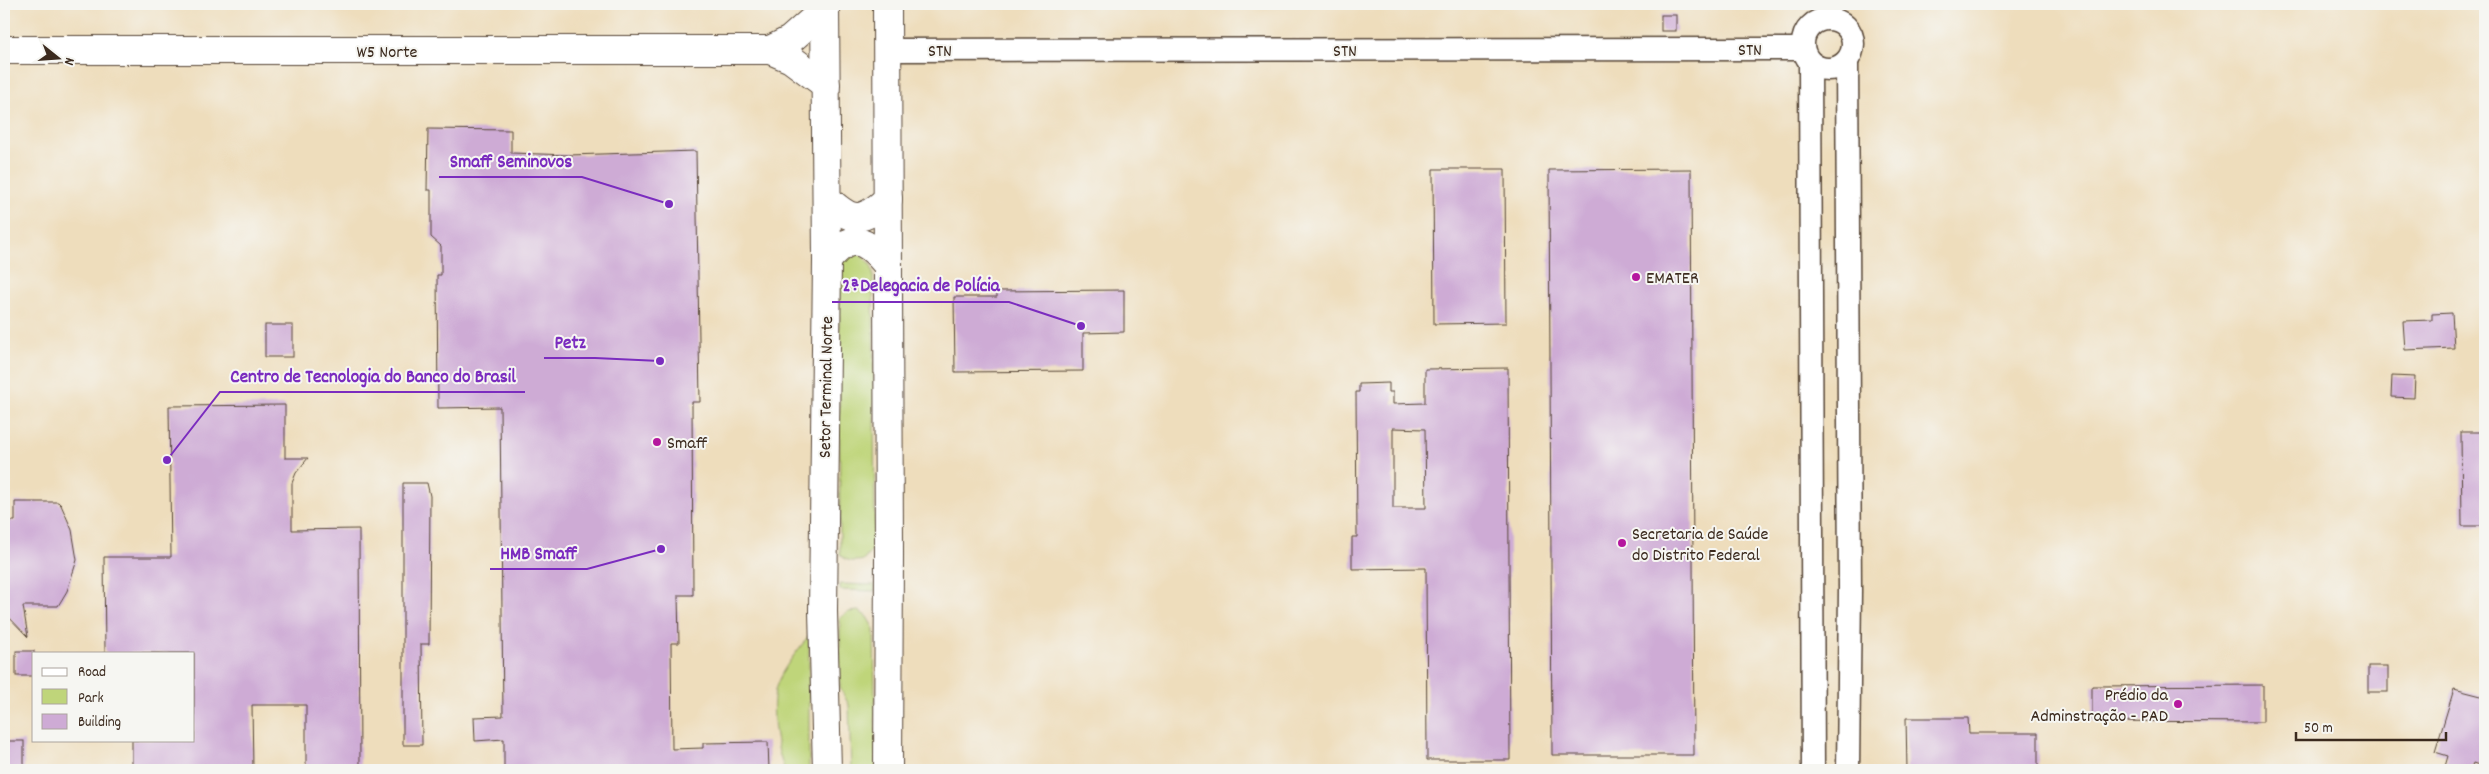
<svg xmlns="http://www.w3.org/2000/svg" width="2489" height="774" font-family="Dekko,sans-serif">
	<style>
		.green { fill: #bfd57a; stroke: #7d804c }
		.building { fill: #ceabd5; fill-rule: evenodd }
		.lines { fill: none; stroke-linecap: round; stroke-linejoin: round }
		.minor-casing { stroke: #564536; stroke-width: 25 }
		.secondary-casing { stroke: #564536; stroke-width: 30 }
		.primary-casing { stroke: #564536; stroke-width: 30 }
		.minor { stroke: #fff; stroke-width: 22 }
		.secondary { stroke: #fff; stroke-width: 28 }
		.primary { stroke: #fff; stroke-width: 28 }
		.poi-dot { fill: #b5179e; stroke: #f6f6f2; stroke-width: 2 }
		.labels { text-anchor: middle; stroke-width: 4; stroke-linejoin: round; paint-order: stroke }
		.street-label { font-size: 18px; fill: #3b2a1e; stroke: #f6f6f2 }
		.poi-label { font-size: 18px; fill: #3b2a1e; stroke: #f6f6f2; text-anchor: start }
		.leader { fill: none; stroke: #7b2cbf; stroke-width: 2 }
		.callout-dot { fill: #7b2cbf; stroke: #f6f6f2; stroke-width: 2 }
		.callout-label { font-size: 19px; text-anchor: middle; font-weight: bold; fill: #7b2cbf; stroke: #f6f6f2; stroke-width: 4; stroke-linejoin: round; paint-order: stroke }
	</style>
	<rect width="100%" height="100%" fill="#f6f6f2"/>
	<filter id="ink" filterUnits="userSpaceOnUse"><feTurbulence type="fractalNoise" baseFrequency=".02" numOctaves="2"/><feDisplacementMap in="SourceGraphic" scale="10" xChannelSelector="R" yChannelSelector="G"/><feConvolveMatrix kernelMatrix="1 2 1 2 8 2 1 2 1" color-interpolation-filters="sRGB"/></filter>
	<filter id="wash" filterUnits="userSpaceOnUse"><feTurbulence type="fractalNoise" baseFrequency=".0096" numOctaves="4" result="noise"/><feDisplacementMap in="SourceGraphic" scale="20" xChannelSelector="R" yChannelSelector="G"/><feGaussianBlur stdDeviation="1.12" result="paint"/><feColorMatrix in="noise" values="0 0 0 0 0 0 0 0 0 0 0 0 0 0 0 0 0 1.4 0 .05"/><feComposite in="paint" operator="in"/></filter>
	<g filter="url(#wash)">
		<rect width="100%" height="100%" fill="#eeddbc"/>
		<g class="green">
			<path d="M860 254 870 264 873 271 875 542 874 547 864 560C853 562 847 562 840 554L839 263 842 258Z"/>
			<polygon points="840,584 875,585 875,591 840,590"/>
			<polygon points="859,611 867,617 874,629 876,770 851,770 849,705 840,688 840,618 848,612"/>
			<path d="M809 635V770H785C776 751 770 707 776 687 782 668 798 651 809 635Z"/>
		</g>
		<g id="blocks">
			<g class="building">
				<rect x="1661" y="15" width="15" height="16"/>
				<polygon points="428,129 511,130 511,153 569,155 696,151 700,402 692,402 693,595 678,595 679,643 671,643 672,749 703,748 703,743 768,742 769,770 504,770 504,739 475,741 474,717 503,716 500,407 438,408 437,275 441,275 441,246 431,237 431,190 427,190"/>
				<polygon points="1433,169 1505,169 1506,323 1434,324"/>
				<polygon points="1691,169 1694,755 1552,755 1549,170"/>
				<polygon points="1124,290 1124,332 1083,333 1083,371 955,372 954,297 997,297 997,291"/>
				<polygon points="2452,313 2454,348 2405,350 2403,321 2432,320 2432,314"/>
				<rect x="265" y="325" width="28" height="32"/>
				<path d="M1508 368 1510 760H1427L1426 568 1352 569V537H1357L1356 392H1359V384L1389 383V392H1393V404L1425 403V369ZM1393 428 1425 429 1426 508H1393Z"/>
				<polygon points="2392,376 2415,377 2414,398 2391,397"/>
				<polygon points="285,405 285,458 308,458 296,473 292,483 292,530 359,529 360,770 306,770 306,705 252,705 253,770 132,770 132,740 194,740 194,653 105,653 104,557 171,557 169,406"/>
				<polygon points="2461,432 2485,432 2485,526 2462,526"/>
				<polygon points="403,483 427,483 430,496 429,644 421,644 422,745 403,745"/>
				<polygon points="15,502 58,502 61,505 72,530 77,560 67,591 58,606 23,606 28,637 4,612 4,521 15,521"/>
				<rect x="16" y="651" width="18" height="25"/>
				<rect x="2368" y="666" width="20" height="26"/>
				<polygon points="2263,685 2263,722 2092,721 2092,686"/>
				<polygon points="2454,689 2485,697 2485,767 2473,763 2470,770 2444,770 2448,756 2435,752"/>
				<polygon points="1906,718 1968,718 1969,733 2038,733 2038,770 1907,770"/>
				<rect x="4" y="741" width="20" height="29"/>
			</g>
		</g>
	</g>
	<g filter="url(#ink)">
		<use href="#blocks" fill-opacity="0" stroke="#564536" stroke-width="1"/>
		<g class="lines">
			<g class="minor-casing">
				<g id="minor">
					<circle cx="1828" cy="44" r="25"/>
					<polyline points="887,50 1802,49"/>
					<polyline points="1847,61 1850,590 1848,770"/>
					<polyline points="1810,63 1813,770"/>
				</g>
			</g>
			<g class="secondary-casing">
				<g id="secondary">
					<polyline points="4,50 770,50 791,59 826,85"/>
					<polyline points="770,50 790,40 825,9"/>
				</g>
			</g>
			<g class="primary-casing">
				<g id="primary">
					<polyline points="825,4 827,261 823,611 827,770"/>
					<polyline points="887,4 889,554 888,770"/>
					<path d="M827 199C853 223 861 223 888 199"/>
					<path d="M827 261C851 230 867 240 888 266"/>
				</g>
			</g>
			<use href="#minor" class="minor"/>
			<use href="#secondary" class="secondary"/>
			<use href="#primary" class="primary"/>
		</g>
	</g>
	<g class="poi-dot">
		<circle cx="1636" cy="277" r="5"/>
		<circle cx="657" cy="442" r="5"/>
		<circle cx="1622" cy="543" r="5"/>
		<circle cx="2178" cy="704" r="5"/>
	</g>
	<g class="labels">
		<g class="street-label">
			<text x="1750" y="55">STN</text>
			<text x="940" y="56">STN</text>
			<text x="1345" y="56">STN</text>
			<text x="387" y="57">W5 Norte</text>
			<text transform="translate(825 387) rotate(-89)" y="6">Setor Terminal Norte</text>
		</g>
		<g class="poi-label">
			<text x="1646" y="283">EMATER</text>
			<text x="667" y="448">Smaff</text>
			<text x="1632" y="539">Secretaria de Saúde<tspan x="1632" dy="21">do Distrito Federal</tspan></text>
			<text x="2168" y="700" text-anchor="end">Prédio da<tspan x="2168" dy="21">Adminstração - PAD</tspan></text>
		</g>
	</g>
	<path class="leader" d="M669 204L582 177H439M1081 326L1009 302H832M660 361L595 358H544M167 460L220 392H525M661 549L587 569H490"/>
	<g class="callout-dot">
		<circle cx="669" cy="204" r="5"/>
		<circle cx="1081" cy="326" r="5"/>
		<circle cx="660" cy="361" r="5"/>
		<circle cx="167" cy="460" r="5"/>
		<circle cx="661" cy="549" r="5"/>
	</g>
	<g class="callout-label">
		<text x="511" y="167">Smaff Seminovos</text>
		<text x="921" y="291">2ªDelegacia de Polícia</text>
		<text x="570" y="348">Petz</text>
		<text x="373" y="382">Centro de Tecnologia do Banco do Brasil</text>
		<text x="539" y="559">HMB Smaff</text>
	</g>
	<rect width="2489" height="774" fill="none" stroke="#f6f6f2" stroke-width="20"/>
	<rect x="32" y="652" width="162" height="90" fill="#f6f6f2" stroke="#aba49d"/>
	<rect x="42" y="668" width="25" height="8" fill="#ffffff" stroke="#aba49d"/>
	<text x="78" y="676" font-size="15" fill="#3b2a1e">Road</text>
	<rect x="42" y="689" width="25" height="15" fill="#bfd57a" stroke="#aba49d"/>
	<text x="78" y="702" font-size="15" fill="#3b2a1e">Park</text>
	<rect x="42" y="714" width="25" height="15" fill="#ceabd5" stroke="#aba49d"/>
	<text x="78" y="726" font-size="15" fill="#3b2a1e">Building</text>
	<g transform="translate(58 58) rotate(107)" stroke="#f6f6f2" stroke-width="4" paint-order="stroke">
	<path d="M0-4L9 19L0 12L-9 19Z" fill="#3b2a1e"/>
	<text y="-8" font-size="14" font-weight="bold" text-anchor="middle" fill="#3b2a1e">N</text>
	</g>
	<path d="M2296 732v8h150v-8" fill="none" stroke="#3b2a1e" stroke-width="2.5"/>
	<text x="2304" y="732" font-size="15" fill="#3b2a1e" stroke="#f6f6f2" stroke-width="4" paint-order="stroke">50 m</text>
</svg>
